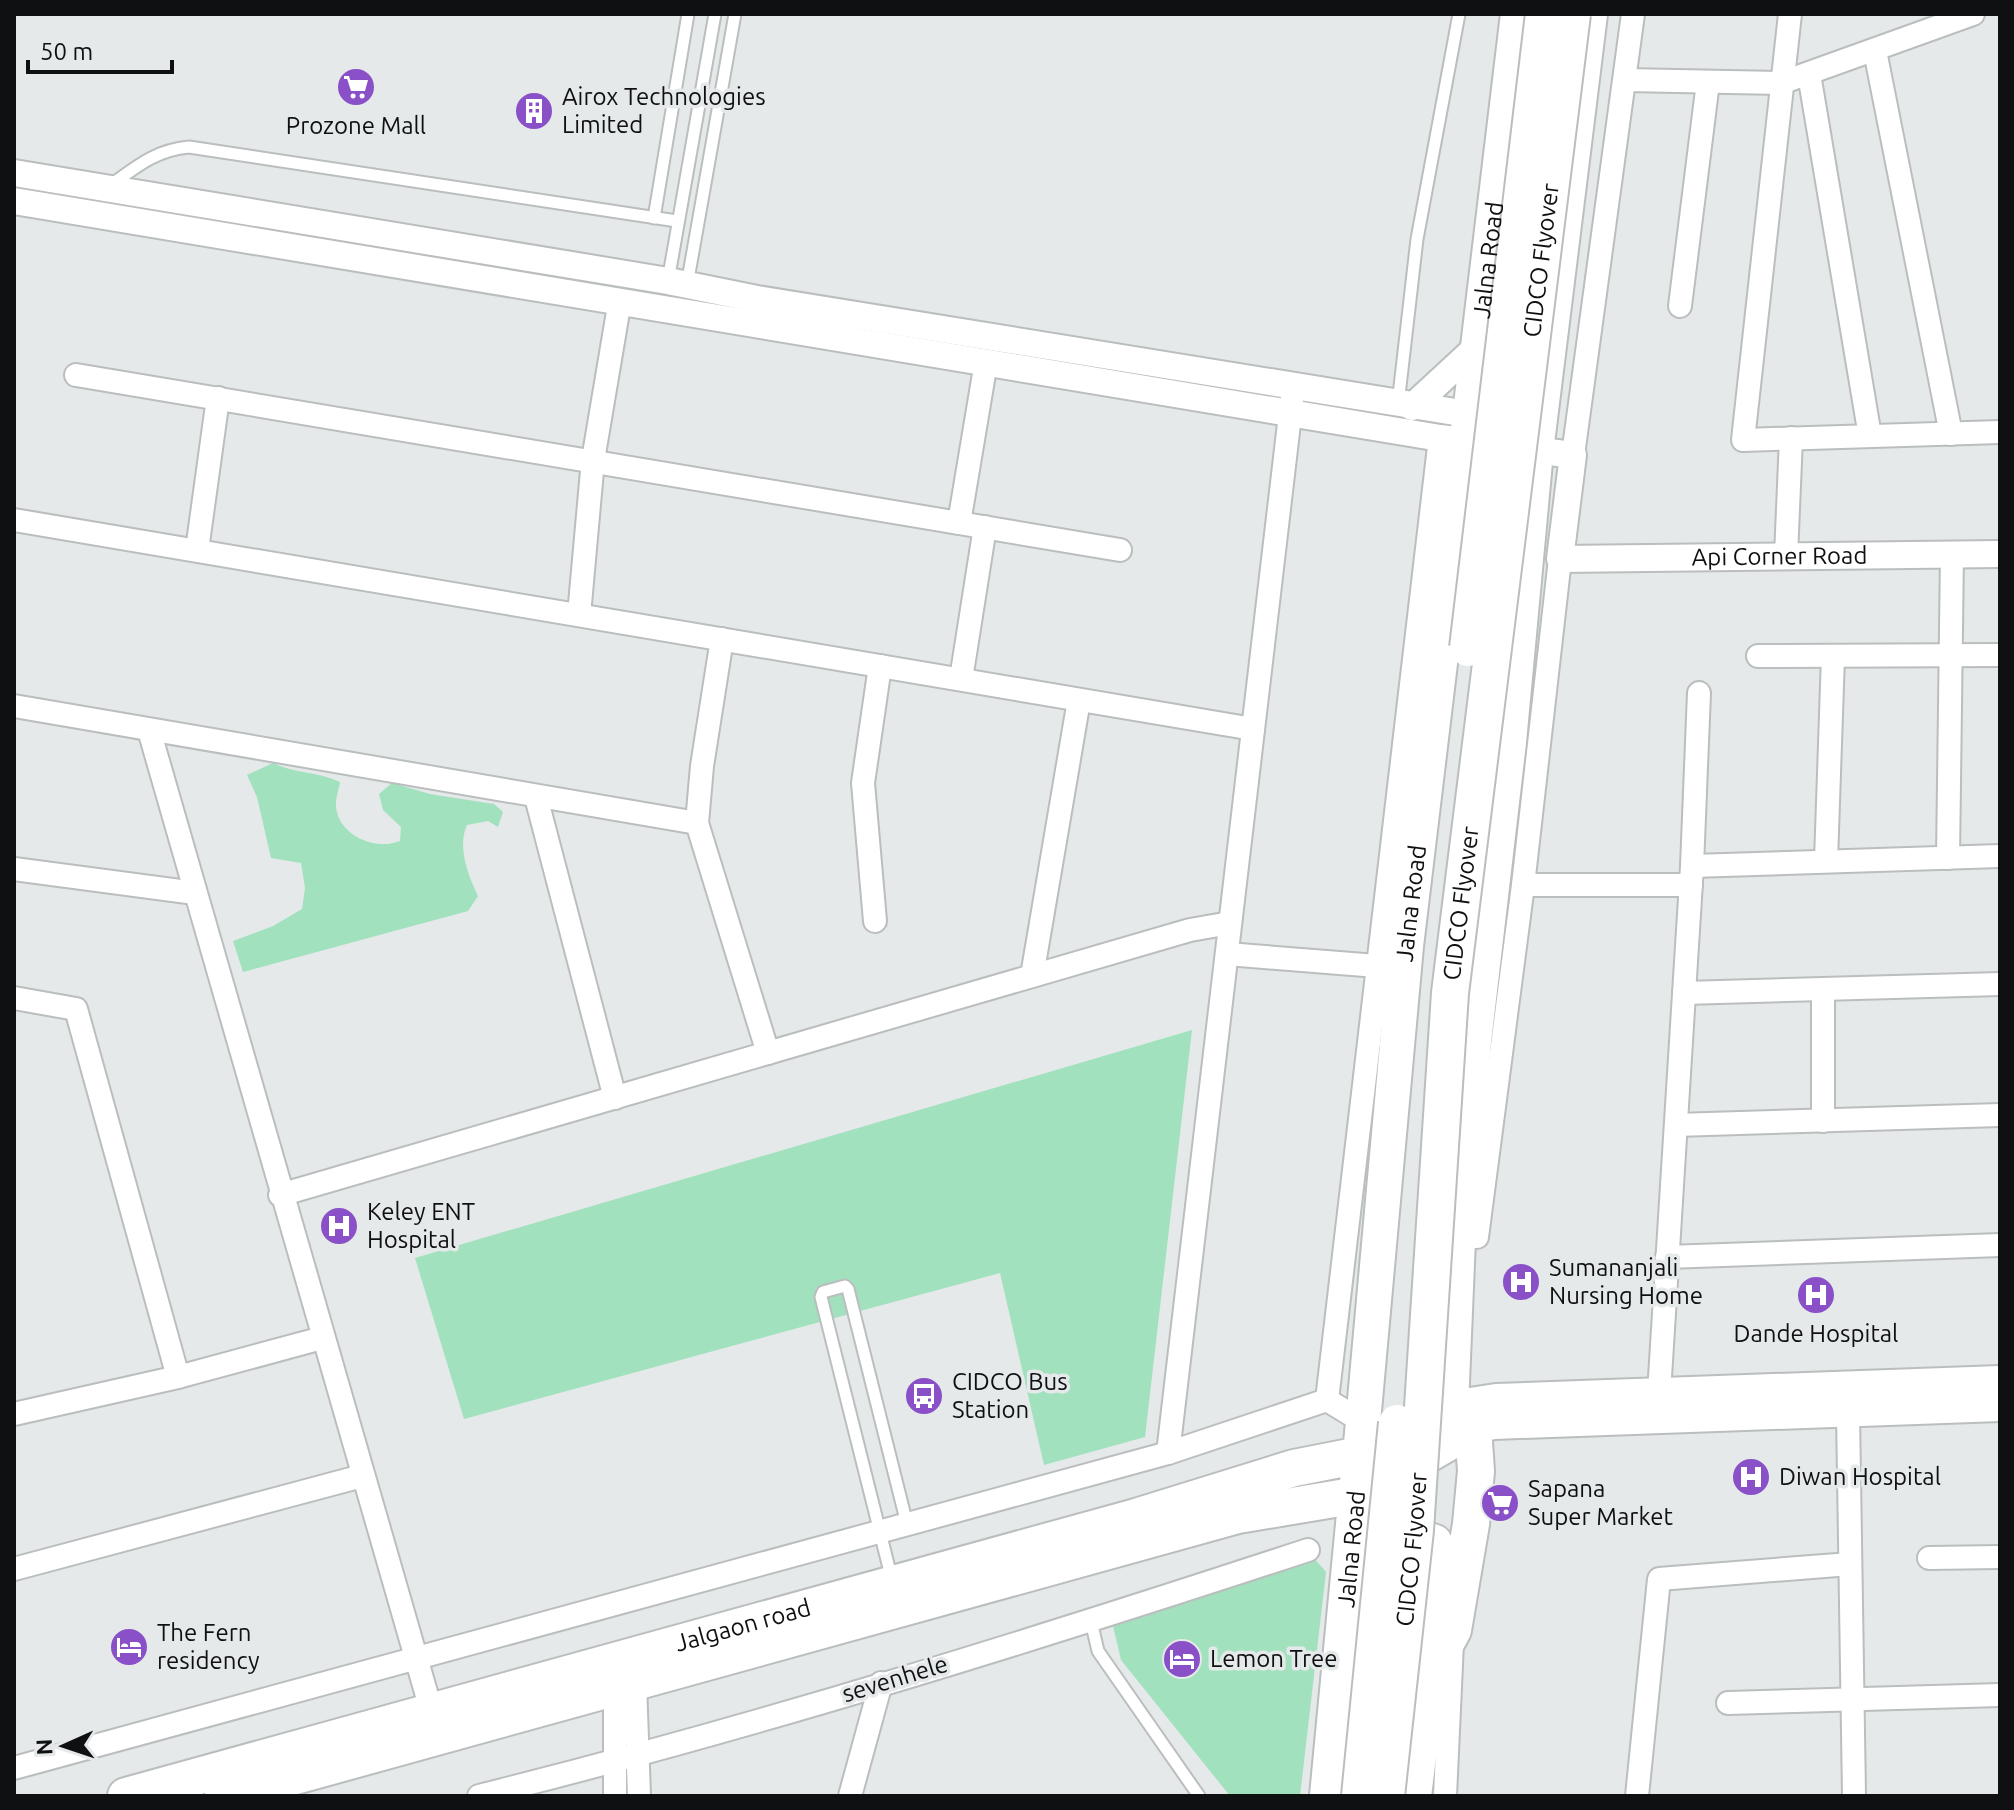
<svg xmlns="http://www.w3.org/2000/svg" width="2014" height="1810" font-family="Ubuntu,sans-serif">
	<style>
		.green { fill: #a1e1be }
		.lines { fill: none; stroke-linecap: round; stroke-linejoin: round }
		.service-casing { stroke: #bbbebe; stroke-width: 15 }
		.minor-casing { stroke: #bbbebe; stroke-width: 26 }
		.tertiary-casing { stroke: #bbbebe; stroke-width: 30 }
		.secondary-casing { stroke: #bbbebe; stroke-width: 34 }
		.primary-casing { stroke: #bbbebe; stroke-width: 38 }
		.trunk-casing { stroke: #bbbebe; stroke-width: 40 }
		.service { stroke: #fff; stroke-width: 11 }
		.minor { stroke: #fff; stroke-width: 22 }
		.tertiary { stroke: #fff; stroke-width: 26 }
		.secondary { stroke: #fff; stroke-width: 30 }
		.primary { stroke: #fff; stroke-width: 34 }
		.trunk { stroke: #fff; stroke-width: 36 }
		.trunk-bridge-casing { stroke: #bbbebe; stroke-width: 40; stroke-linecap: butt }
		.trunk-bridge { stroke: #fff; stroke-width: 36 }
		.labels { text-anchor: middle; stroke-width: 7; stroke-linejoin: round; paint-order: stroke }
		.poi-label { font-size: 24px; fill: #0f1011; stroke: #e5e9e9; text-anchor: start }
		.street-label { font-size: 24px; fill: #0f1011; stroke: #e5e9e9 }
	</style>
	<rect width="100%" height="100%" fill="#e5e9e9"/>
	<g class="green">
		<path d="M273 763C295 774 317 771 340 782 339 789 335 800 336 807 339 836 376 851 400 841L401 827 383 810 379 794 392 783 430 794 494 804 503 812 498 827 488 821 467 825C457 846 468 876 478 896L468 911 243 972 233 941 273 926 302 909 305 888 301 863 271 858 257 797 247 775Z"/>
		<polygon points="1192,1030 1145,1437 1044,1465 1000,1273 464,1419 415,1258"/>
		<polygon points="1313,1557 1326,1572 1300,1796 1230,1796 1121,1660 1113,1626"/>
	</g>
	<g class="lines">
		<g class="service-casing">
			<g id="service">
				<path d="M111 185C137 166 156 150 189 147L677 221"/>
				<polyline points="654,218 688,14"/>
				<polyline points="668,281 715,14"/>
				<polyline points="687,285 735,14"/>
				<polyline points="1398,404 1417,239 1459,14"/>
				<polyline points="892,1580 821,1297 823,1292 845,1286 848,1289 907,1524"/>
				<polyline points="1091,1621 1098,1651 1199,1796"/>
			</g>
		</g>
		<g class="minor-casing">
			<g id="minor">
				<polyline points="1790,14 1743,440 2000,432"/>
				<polyline points="1875,51 1951,434"/>
				<polyline points="1809,74 1870,436"/>
				<polyline points="1625,80 1781,83 1973,14"/>
				<polyline points="1680,306 1708,82"/>
				<polyline points="76,375 1120,550"/>
				<polyline points="1573,455 1633,14"/>
				<polyline points="14,520 1253,729"/>
				<polyline points="959,523 986,362"/>
				<polyline points="197,550 218,398"/>
				<polyline points="1786,556 1791,438"/>
				<polyline points="579,615 593,460 620,300"/>
				<polyline points="722,639 702,766 697,823 768,1053"/>
				<polyline points="1758,656 2000,655"/>
				<polyline points="961,679 985,527"/>
				<polyline points="14,706 697,823"/>
				<polyline points="149,730 434,1720"/>
				<polyline points="536,797 615,1098"/>
				<polyline points="1948,858 1952,554"/>
				<polyline points="1826,861 1833,656"/>
				<polyline points="1692,866 2000,856"/>
				<polyline points="14,869 195,893"/>
				<polyline points="1523,885 1691,885"/>
				<polyline points="875,921 863,783 880,666"/>
				<polyline points="1227,954 1377,966"/>
				<polyline points="1032,976 1079,700"/>
				<polyline points="1684,993 2000,984"/>
				<polyline points="14,998 76,1009 178,1377"/>
				<polyline points="1823,1121 1823,989"/>
				<polyline points="1676,1125 2000,1115"/>
				<polyline points="280,1195 1190,930 1230,923"/>
				<polyline points="1477,1237 1523,885 1560,559"/>
				<polyline points="1667,1257 2000,1245"/>
				<polyline points="1659,1393 1692,866 1699,693"/>
				<polyline points="1848,1412 1854,1796"/>
				<polyline points="14,1414 178,1377 322,1338"/>
				<polyline points="1363,1422 1327,1400 1440,438"/>
				<polyline points="1168,1453 1292,398"/>
				<polyline points="1929,1558 2000,1557"/>
				<polyline points="14,1569 362,1476"/>
				<polyline points="635,1683 639,1796"/>
				<polyline points="615,1689 615,1796"/>
				<polyline points="1728,1703 2000,1695"/>
				<polyline points="14,1768 1168,1453 1327,1400"/>
				<path d="M479 1796C759 1726 1034 1640 1308 1550"/>
				<polyline points="850,1796 881,1683"/>
				<polyline points="1445,1796 1452,1643"/>
				<polyline points="1637,1796 1659,1579 1850,1564"/>
			</g>
		</g>
		<g class="tertiary-casing">
			<g id="tertiary">
				<polyline points="14,173 668,281 757,299 1486,417"/>
				<path id="s1" d="M14 201 1440 438 1573 455 1560 559 2000 554"/>
				<polyline points="1412,407 1478,346"/>
			</g>
		</g>
		<g class="secondary-casing">
			<g id="secondary">
				<polyline points="1451,1406 1496,1399 2000,1381"/>
				<polyline points="1473,1428 1494,1424 2000,1406"/>
			</g>
		</g>
		<g class="primary-casing">
			<g id="primary">
				<polyline points="1451,1406 1459,1216 1474,1041 1509,742 1536,451 1590,14"/>
				<path id="s2" d="M1360 1455 1406 946 1518 14"/>
				<polyline points="1387,1536 1420,1537 1435,1542 1439,1588 1428,1671"/>
			</g>
		</g>
		<g class="trunk-casing">
			<g id="trunk">
				<path id="s3" d="M126 1796 1136 1517 1294 1468 1360 1455 1451 1406 1473 1428 1476 1471 1471 1524 1453 1630 1428 1676 1413 1796"/>
				<polyline points="223,1796 1238,1515 1358,1495 1473,1428"/>
				<path id="s4" d="M1328 1796 1359 1472"/>
			</g>
		</g>
		<use href="#service" class="service"/>
		<use href="#minor" class="minor"/>
		<use href="#tertiary" class="tertiary"/>
		<use href="#secondary" class="secondary"/>
		<use href="#primary" class="primary"/>
		<use href="#trunk" class="trunk"/>
		<g class="trunk-bridge-casing">
			<g id="trunk-bridge">
				<polyline points="1468,648 1544,14"/>
				<polyline points="1360,1796 1397,1423"/>
				<path id="s5" d="M1386 1796 1415 1530 1450 993 1572 14"/>
			</g>
		</g>
		<use href="#trunk-bridge" class="trunk-bridge"/>
	</g>
	<defs>
		<g id="supermarket-disc" transform="scale(2)"><circle r="9.5" fill="#8950c7" stroke="#e5e9e9"/><path d="M-6-5.5h2.5l.6 2H6L4.5 2H-2.5L-4.4-4H-6ZM-1.5 3.2a1.3 1.3 0 1 0 .1 0ZM3 3.2a1.3 1.3 0 1 0 .1 0Z" fill="#fff"/></g>
		<g id="building-disc" transform="scale(2)"><circle r="9.5" fill="#8950c7" stroke="#e5e9e9"/><path d="M-4-6H4V6H1V3H-1V6H-4ZM-2.5-4.3h1.7v1.8h-1.7ZM.8-4.3h1.7v1.8H.8ZM-2.5-1h1.7V.8h-1.7ZM.8-1h1.7V.8H.8Z" fill="#fff"/></g>
		<g id="hospital-disc" transform="scale(2)"><circle r="9.5" fill="#8950c7" stroke="#e5e9e9"/><path d="M-5-5h3v3.5h4V-5h3V5h-3V1.5h-4V5h-3Z" fill="#fff"/></g>
		<g id="bus-disc" transform="scale(2)"><circle r="9.5" fill="#8950c7" stroke="#e5e9e9"/><path d="M-5-6H5V4H4V6H2V4H-2V6H-4V4H-5ZM-3.5-4V0h7V-4ZM-3.5 1.2v1.5H-2V1.2ZM2 1.2v1.5H3.5V1.2Z" fill="#fff"/></g>
		<g id="hotel-disc" transform="scale(2)"><circle r="9.5" fill="#8950c7" stroke="#e5e9e9"/><path d="M-6-4.5h1.5V1H6V5H4.5V3h-9V5H-6ZM-4 0a1.8 1.8 0 1 1 3.6 0ZM.5 0V-2.5h3Q6-2.5 6 0Z" fill="#fff"/></g>
	</defs>
	<g fill-rule="evenodd">
		<use href="#supermarket-disc" x="356" y="87"/>
		<use href="#building-disc" x="534" y="111"/>
		<use href="#hospital-disc" x="339" y="1226"/>
		<use href="#hospital-disc" x="1521" y="1282"/>
		<use href="#hospital-disc" x="1816" y="1295"/>
		<use href="#bus-disc" x="924" y="1396"/>
		<use href="#hospital-disc" x="1751" y="1477"/>
		<use href="#supermarket-disc" x="1500" y="1503"/>
		<use href="#hotel-disc" x="129" y="1647"/>
		<use href="#hotel-disc" x="1182" y="1659"/>
	</g>
	<g class="labels">
		<g class="poi-label">
			<text x="562" y="105">Airox Technologies<tspan x="562" dy="28">Limited</tspan></text>
			<text x="356" y="134" text-anchor="middle">Prozone Mall</text>
			<text x="367" y="1220">Keley ENT<tspan x="367" dy="28">Hospital</tspan></text>
			<text x="1549" y="1276">Sumananjali<tspan x="1549" dy="28">Nursing Home</tspan></text>
			<text x="1816" y="1342" text-anchor="middle">Dande Hospital</text>
			<text x="952" y="1390">CIDCO Bus<tspan x="952" dy="28">Station</tspan></text>
			<text x="1779" y="1485">Diwan Hospital</text>
			<text x="1528" y="1497">Sapana<tspan x="1528" dy="28">Super Market</tspan></text>
			<text x="157" y="1641">The Fern<tspan x="157" dy="28">residency</tspan></text>
			<text x="1210" y="1667">Lemon Tree</text>
		</g>
		<g class="street-label">
			<text dy="8" stroke="none"><textPath href="#s2" startOffset="1202">Jalna Road</textPath></text>
			<text dy="8" stroke="none"><textPath href="#s5" startOffset="1544">CIDCO Flyover</textPath></text>
			<text dy="8" stroke="none"><textPath href="#s1" startOffset="1904">Api Corner Road</textPath></text>
			<text dy="8" stroke="none"><textPath href="#s5" startOffset="896">CIDCO Flyover</textPath></text>
			<text dy="8" stroke="none"><textPath href="#s2" startOffset="554">Jalna Road</textPath></text>
			<text dy="8" stroke="none"><textPath href="#s4" startOffset="248">Jalna Road</textPath></text>
			<text dy="8" stroke="none"><textPath href="#s5" startOffset="248">CIDCO Flyover</textPath></text>
			<text dy="8" stroke="none"><textPath href="#s3" startOffset="640">Jalgaon road</textPath></text>
			<text transform="translate(895 1679) rotate(-17)" y="8">sevenhele</text>
		</g>
	</g>
	<rect width="2014" height="1810" fill="none" stroke="#0f1011" stroke-width="32"/>
	<g transform="translate(64 1746) rotate(267)" stroke="#e5e9e9" stroke-width="6" paint-order="stroke">
	<path d="M0-6L14 30L0 20L-14 30Z" fill="#0f1011"/>
	<text y="-12" font-size="22" font-weight="bold" text-anchor="middle" fill="#0f1011">N</text>
	</g>
	<path d="M28 60v12h144v-12" fill="none" stroke="#0f1011" stroke-width="4"/>
	<text x="40" y="60" font-size="24" fill="#0f1011" stroke="#e5e9e9" stroke-width="6" paint-order="stroke">50 m</text>
</svg>
